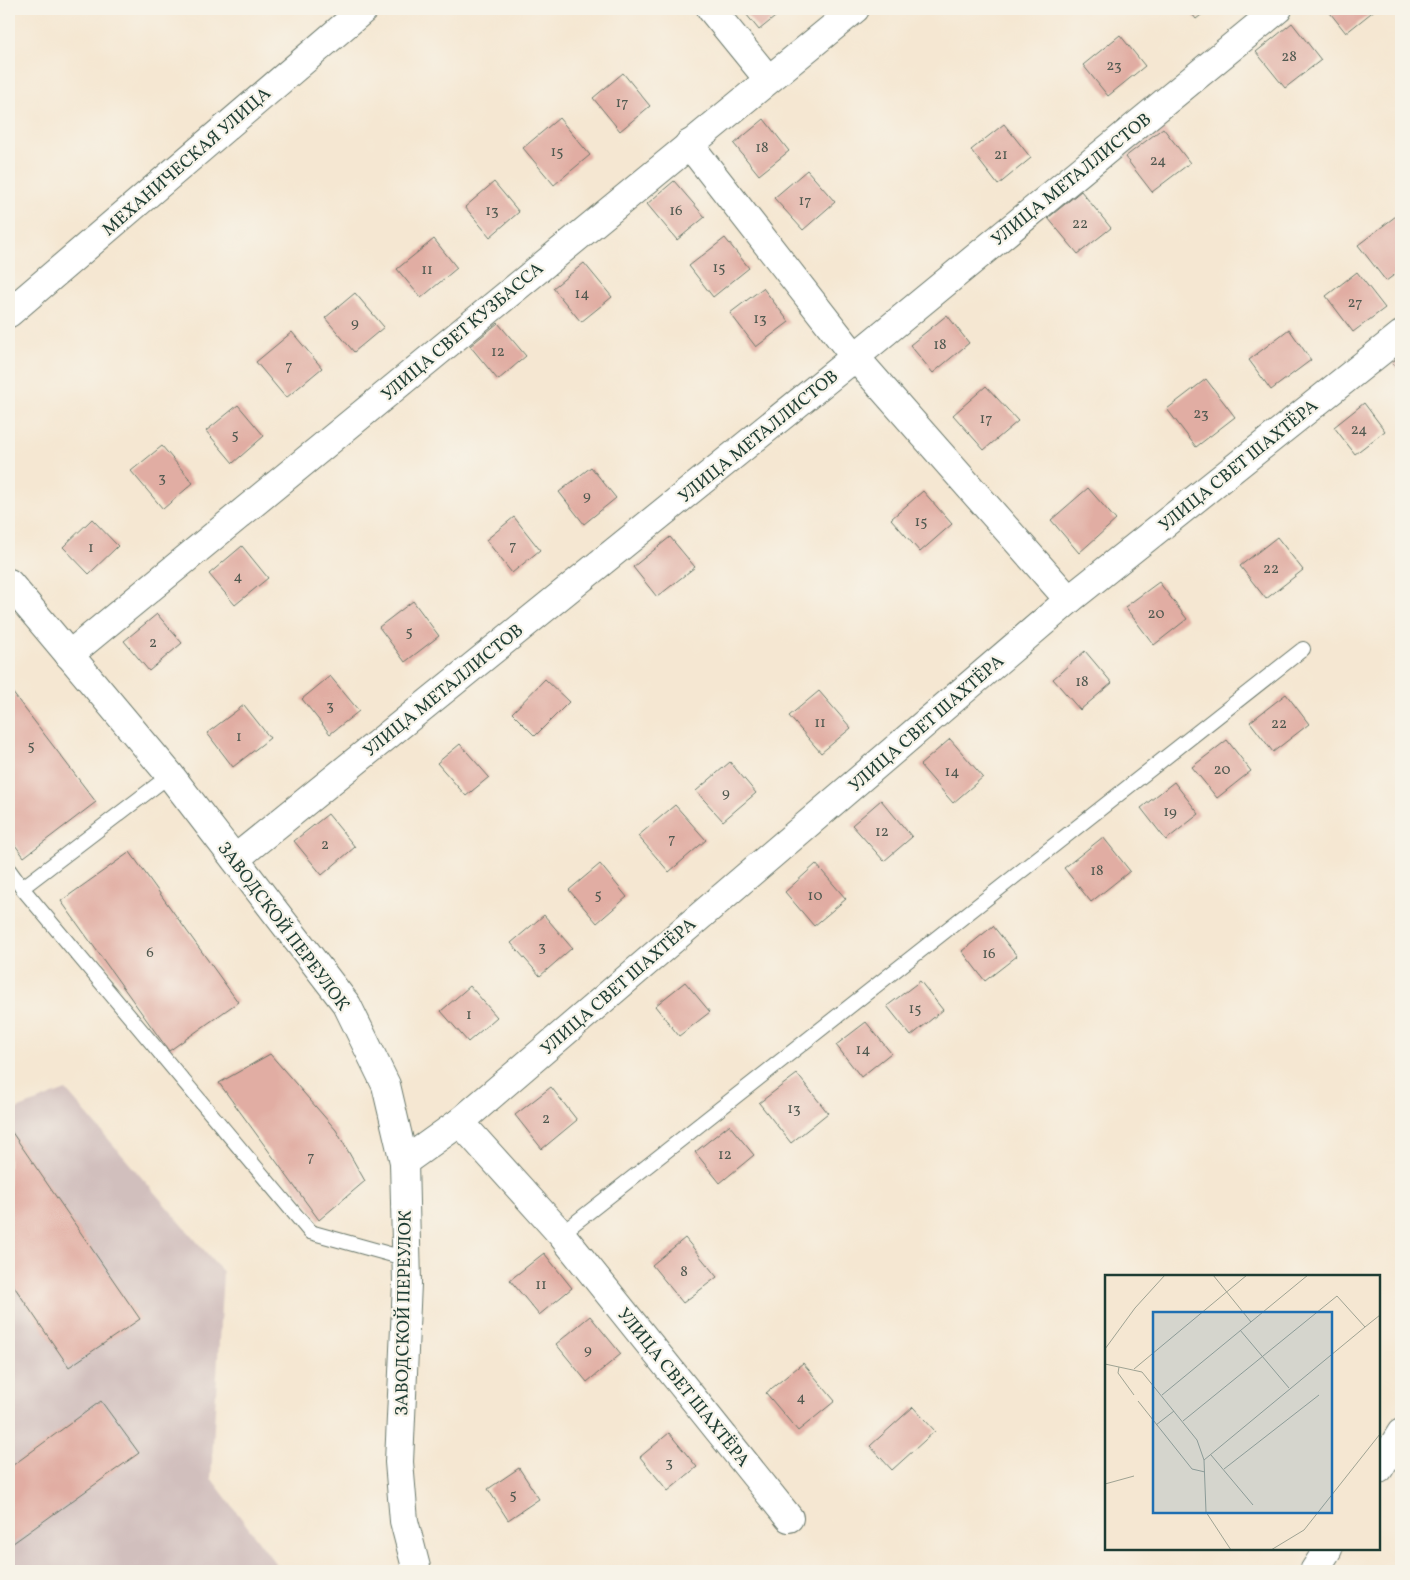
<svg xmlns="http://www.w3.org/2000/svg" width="1410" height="1580" font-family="Vollkorn,serif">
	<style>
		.industrial { fill: #d1bfbd }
		.building { fill: #e1ada3 }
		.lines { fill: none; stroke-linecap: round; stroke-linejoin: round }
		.service-casing { stroke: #6a786b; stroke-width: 16 }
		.minor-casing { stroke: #6a786b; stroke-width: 30 }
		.secondary-casing { stroke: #6a786b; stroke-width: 30 }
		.service { stroke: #fff; stroke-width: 14 }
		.minor { stroke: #fff; stroke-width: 28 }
		.secondary { stroke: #fff; stroke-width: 28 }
		.labels { text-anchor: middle; stroke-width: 4.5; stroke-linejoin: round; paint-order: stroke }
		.number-label { font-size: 15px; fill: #505950 }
		.street-label { font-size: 18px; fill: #1f3d34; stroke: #f7f3e8 }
		.inset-road { fill: none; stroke: #9fa393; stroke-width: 1 }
		.view { fill: #1f6fb2; fill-opacity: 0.15; stroke: #1f6fb2; stroke-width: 2.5 }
		.inset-edge { fill: none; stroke: #1f3d34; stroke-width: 2.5 }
	</style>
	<rect width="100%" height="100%" fill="#f7f3e8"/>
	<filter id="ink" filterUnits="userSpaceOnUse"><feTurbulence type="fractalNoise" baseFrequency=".02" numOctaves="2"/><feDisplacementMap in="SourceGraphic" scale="10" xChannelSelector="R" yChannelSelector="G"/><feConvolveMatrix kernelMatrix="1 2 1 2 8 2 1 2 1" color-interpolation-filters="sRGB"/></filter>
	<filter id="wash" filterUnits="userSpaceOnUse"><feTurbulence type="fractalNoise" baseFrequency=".0096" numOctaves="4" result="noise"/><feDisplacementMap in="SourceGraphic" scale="20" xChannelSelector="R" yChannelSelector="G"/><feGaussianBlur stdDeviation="1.12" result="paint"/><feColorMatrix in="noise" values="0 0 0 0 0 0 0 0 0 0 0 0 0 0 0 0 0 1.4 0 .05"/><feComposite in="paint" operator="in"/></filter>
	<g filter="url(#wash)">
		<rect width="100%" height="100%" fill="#f5e7d2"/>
		<polygon class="industrial" points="66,1090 223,1272 211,1478 281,1571 9,1571 9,1112"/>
		<g id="blocks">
			<g class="building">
				<polygon points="742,9 785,9 759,30"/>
				<polygon points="1188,9 1209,9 1196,19"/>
				<polygon points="1327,9 1376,9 1346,33"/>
				<polygon points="1292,23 1321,60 1285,88 1256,52"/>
				<polygon points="1120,35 1145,66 1108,96 1083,65"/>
				<polygon points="623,73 650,106 620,131 593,98"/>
				<polygon points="559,118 590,155 554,185 523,148"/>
				<polygon points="764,119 789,151 759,175 734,144"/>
				<polygon points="1004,124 1031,158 998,185 971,150"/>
				<polygon points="1163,128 1190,163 1152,192 1125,157"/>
				<polygon points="807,170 835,202 803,230 774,198"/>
				<polygon points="674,181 705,217 677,240 647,204"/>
				<polygon points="494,182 519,212 490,237 465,207"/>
				<polygon points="1081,191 1111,228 1078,254 1048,218"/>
				<polygon points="1396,216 1401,223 1401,270 1386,281 1358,245"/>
				<polygon points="725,238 749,268 713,297 689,266"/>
				<polygon points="434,239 457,268 421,298 397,269"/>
				<polygon points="584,263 612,297 581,322 553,288"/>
				<polygon points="1357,272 1385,308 1353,332 1326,296"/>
				<polygon points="763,288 789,322 756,347 730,313"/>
				<polygon points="355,293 384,327 354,352 325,318"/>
				<polygon points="947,315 969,343 933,373 910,345"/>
				<polygon points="498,323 526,356 498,380 470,346"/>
				<polygon points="1289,329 1311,360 1271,390 1249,360"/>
				<polygon points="292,332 322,368 286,398 256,362"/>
				<polygon points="1401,356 1401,374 1392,363"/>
				<polygon points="1206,379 1235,417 1196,447 1167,409"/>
				<polygon points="986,386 1018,421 984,450 953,415"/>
				<polygon points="1364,403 1385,431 1355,454 1334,427"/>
				<polygon points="238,405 264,436 233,463 206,431"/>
				<polygon points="162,446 193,483 163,509 131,471"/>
				<polygon points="591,467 616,498 584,524 559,492"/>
				<polygon points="1088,488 1116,520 1079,553 1051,520"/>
				<polygon points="923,491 952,524 920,552 891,519"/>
				<polygon points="514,517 540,550 512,573 486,540"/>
				<polygon points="92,519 118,546 89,574 63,547"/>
				<polygon points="670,537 695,567 657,597 633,567"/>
				<polygon points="1277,537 1303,570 1266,599 1240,566"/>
				<polygon points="242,546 268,578 235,605 209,574"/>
				<polygon points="1159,582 1187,619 1154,645 1125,607"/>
				<polygon points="413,601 439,636 405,662 379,627"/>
				<polygon points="157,614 182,643 149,671 124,641"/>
				<polygon points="1085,651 1112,683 1080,710 1053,679"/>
				<polygon points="330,676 359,711 330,734 302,699"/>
				<polygon points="545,679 569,702 535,736 512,713"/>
				<polygon points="9,688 96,802 24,857 9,837"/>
				<polygon points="819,691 851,728 821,753 789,716"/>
				<polygon points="1286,694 1309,724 1273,752 1250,722"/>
				<polygon points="244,705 270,738 233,767 207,733"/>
				<polygon points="950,739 983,777 953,803 920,765"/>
				<polygon points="1227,740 1251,771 1217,798 1192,767"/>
				<polygon points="460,744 489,777 466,796 437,763"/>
				<polygon points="730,762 756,793 723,821 696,791"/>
				<polygon points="1174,782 1199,814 1166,840 1141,808"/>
				<polygon points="881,800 912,837 884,861 852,825"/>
				<polygon points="675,805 706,840 669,872 638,836"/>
				<polygon points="328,814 355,847 322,875 294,841"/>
				<polygon points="1103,837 1130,871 1091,902 1064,868"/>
				<polygon points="130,852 238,1002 169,1051 61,901"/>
				<polygon points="600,864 627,897 597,923 569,890"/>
				<polygon points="816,864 846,899 814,926 785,892"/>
				<polygon points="544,915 572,948 540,976 511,943"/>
				<polygon points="993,926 1017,956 985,981 962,951"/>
				<polygon points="920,981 943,1010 911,1036 887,1006"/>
				<polygon points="685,982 710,1012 679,1036 655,1006"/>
				<polygon points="470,986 497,1017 468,1042 441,1011"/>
				<polygon points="866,1022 891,1053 861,1077 836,1045"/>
				<polygon points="270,1054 336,1130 365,1181 319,1220 219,1083"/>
				<polygon points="797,1074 828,1113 791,1143 759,1103"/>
				<polygon points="551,1087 577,1120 542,1149 515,1115"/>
				<polygon points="729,1125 754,1155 720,1183 695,1152"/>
				<polygon points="9,1128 140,1319 69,1367 9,1279"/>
				<polygon points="685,1238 717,1277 683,1303 652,1265"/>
				<polygon points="544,1253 572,1288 539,1315 510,1280"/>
				<polygon points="590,1316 621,1354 587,1382 556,1344"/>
				<polygon points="803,1363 835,1401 798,1431 766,1393"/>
				<polygon points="101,1401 139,1453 9,1546 9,1468"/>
				<polygon points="913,1407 935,1431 892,1470 870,1446"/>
				<polygon points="669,1433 697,1467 668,1491 640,1457"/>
				<polygon points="519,1468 539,1499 508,1520 488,1489"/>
			</g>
		</g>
	</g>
	<g filter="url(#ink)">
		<use href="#blocks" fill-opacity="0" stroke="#6a786b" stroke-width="1"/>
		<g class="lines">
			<g class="service-casing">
				<g id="service">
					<polyline points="9,870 22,888 310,1232 407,1259"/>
					<polyline points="22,888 170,775"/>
					<polyline points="561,1234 1303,649"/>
				</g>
			</g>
			<g class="minor-casing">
				<g id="minor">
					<polyline points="711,9 768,79"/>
					<polyline points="689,144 855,357 1069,600"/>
					<polyline points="9,313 364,9"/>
					<polyline points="69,655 855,9"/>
					<polyline points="235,859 855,357 1278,9"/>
					<polyline points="460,1122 561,1234 789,1518"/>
					<polyline points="404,1162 460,1122 1069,600 1401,335"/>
					<polyline points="1379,1469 1401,1433"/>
					<polyline points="1314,1571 1328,1549"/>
				</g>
			</g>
			<g class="secondary-casing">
				<polyline id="secondary" points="9,583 170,775 347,1005 386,1085 404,1162 407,1283 399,1462 404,1521 417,1571"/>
			</g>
			<use href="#service" class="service"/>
			<use href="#minor" class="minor"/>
			<use href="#secondary" class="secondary"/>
		</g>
	</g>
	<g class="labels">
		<g class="number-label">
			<text x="1289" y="61">28</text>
			<text x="1114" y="70">23</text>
			<text x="622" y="107">17</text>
			<text x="762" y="152">18</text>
			<text x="557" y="156">15</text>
			<text x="1001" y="159">21</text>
			<text x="1158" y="165">24</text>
			<text x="805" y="205">17</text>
			<text x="492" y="215">13</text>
			<text x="676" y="215">16</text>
			<text x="1080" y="228">22</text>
			<text x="719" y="272">15</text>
			<text x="427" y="274">11</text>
			<text x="582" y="298">14</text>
			<text x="1355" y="307">27</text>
			<text x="760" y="323">13</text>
			<text x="355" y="327">9</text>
			<text x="940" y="349">18</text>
			<text x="498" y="356">12</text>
			<text x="289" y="370">7</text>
			<text x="1201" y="418">23</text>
			<text x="986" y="423">17</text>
			<text x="1359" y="434">24</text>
			<text x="235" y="439">5</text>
			<text x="162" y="482">3</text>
			<text x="587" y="500">9</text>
			<text x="921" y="526">15</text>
			<text x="513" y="550">7</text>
			<text x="91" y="552">1</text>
			<text x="1271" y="573">22</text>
			<text x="238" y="581">4</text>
			<text x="1156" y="618">20</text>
			<text x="409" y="636">5</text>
			<text x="153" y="647">2</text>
			<text x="1082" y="686">18</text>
			<text x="330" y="710">3</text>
			<text x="820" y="727">11</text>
			<text x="1279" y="728">22</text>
			<text x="239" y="741">1</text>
			<text x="31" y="750">5</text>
			<text x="1222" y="774">20</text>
			<text x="952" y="776">14</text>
			<text x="726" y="797">9</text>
			<text x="1170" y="816">19</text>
			<text x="882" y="836">12</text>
			<text x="672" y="843">7</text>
			<text x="325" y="849">2</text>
			<text x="1097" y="875">18</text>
			<text x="598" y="899">5</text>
			<text x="815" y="900">10</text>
			<text x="542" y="951">3</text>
			<text x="150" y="957">6</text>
			<text x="989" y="958">16</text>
			<text x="915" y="1013">15</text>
			<text x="469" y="1019">1</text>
			<text x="863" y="1054">14</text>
			<text x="794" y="1113">13</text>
			<text x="546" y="1123">2</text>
			<text x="725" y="1159">12</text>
			<text x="311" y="1161">7</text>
			<text x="684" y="1276">8</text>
			<text x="541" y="1289">11</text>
			<text x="588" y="1354">9</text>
			<text x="801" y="1402">4</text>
			<text x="669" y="1467">3</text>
			<text x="513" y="1499">5</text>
		</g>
		<g class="street-label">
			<text transform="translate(186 161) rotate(-41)" y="6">МЕХАНИЧЕСКАЯ УЛИЦА</text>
			<text transform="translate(1071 179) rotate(-39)" y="6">УЛИЦА МЕТАЛЛИСТОВ</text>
			<text transform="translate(462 331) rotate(-40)" y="6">УЛИЦА СВЕТ КУЗБАССА</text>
			<text transform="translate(758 436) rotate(-39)" y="6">УЛИЦА МЕТАЛЛИСТОВ</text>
			<text transform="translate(1238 465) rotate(-39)" y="6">УЛИЦА СВЕТ ШАХТЁРА</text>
			<text transform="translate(443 690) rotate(-39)" y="6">УЛИЦА МЕТАЛЛИСТОВ</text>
			<text transform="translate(926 723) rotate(-41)" y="6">УЛИЦА СВЕТ ШАХТЁРА</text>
			<text transform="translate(284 926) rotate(53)" y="6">ЗАВОДСКОЙ ПЕРЕУЛОК</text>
			<text transform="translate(618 986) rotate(-41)" y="6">УЛИЦА СВЕТ ШАХТЁРА</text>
			<text transform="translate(403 1313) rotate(-89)" y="6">ЗАВОДСКОЙ ПЕРЕУЛОК</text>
			<text transform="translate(684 1387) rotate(51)" y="6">УЛИЦА СВЕТ ШАХТЁРА</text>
		</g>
	</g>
	<g transform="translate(1105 1275)">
		<rect width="275" height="275" fill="#f5e7d2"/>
		<path class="inset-road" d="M108 0 146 47M260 52 275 40M135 55 184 113M0 74 30 33 60 0M0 89 37 97 92 165 99 185 101 237 126 275M14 92 13 98 29 120M29 94 142 0M57 120 203 0M33 126 87 194 100 197M78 146 232 21 260 52 99 185M51 150 69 136M106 180 148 230M119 194 214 120M0 209 29 201M166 275 199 255 275 159"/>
		<path class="view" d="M48 37H227V238H48Z"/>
		<rect width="275" height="275" class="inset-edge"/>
	</g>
	<rect width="1410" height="1580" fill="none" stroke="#f7f3e8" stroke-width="30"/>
</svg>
